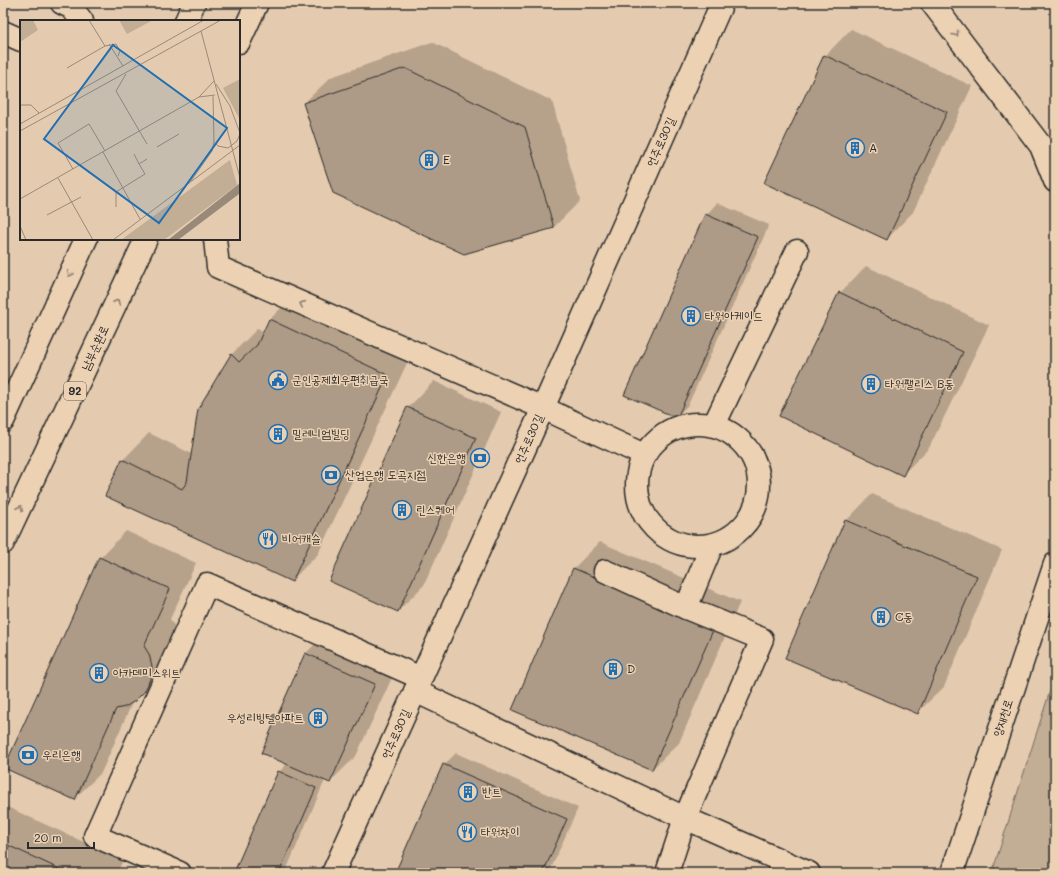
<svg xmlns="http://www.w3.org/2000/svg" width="1058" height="876" font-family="Mali,'Poor Story',sans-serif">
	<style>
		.green { fill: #c2ad95; stroke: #766c60 }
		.shadow { fill: #0003 }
		.building { fill: #ae9b87; stroke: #2b2b2b }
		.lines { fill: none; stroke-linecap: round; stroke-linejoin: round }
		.minor-casing { stroke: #2b2b2b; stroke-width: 25 }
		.major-casing { stroke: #2b2b2b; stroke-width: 25 }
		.minor { stroke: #ecd1b3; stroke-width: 22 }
		.major { stroke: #ecd1b3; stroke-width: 22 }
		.oneway { stroke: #8c7e6f }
		.labels { text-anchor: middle; stroke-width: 3; stroke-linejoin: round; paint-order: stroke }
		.shield { fill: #ecd1b3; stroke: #655d54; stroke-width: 1 }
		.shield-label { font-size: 11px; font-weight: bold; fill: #2b2b2b }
		.street-label { font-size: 12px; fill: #2b2b2b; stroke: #ecd1b3 }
		.poi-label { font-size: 12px; fill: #2b2b2b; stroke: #ecd1b3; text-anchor: start }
		.inset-road { fill: none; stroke: #9a8a7a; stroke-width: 1 }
		.view { fill: #1f6fb2; fill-opacity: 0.15; stroke: #1f6fb2; stroke-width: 2 }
		.inset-edge { fill: none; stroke: #2b2b2b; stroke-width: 2 }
	</style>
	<rect width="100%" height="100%" fill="#e4caae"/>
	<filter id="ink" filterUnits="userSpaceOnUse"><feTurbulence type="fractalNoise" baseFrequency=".025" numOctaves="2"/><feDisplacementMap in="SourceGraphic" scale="8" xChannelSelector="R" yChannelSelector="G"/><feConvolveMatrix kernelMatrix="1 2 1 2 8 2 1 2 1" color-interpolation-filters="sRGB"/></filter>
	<g filter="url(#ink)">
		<polygon class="green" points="1055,675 1055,873 992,873"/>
		<g class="shadow">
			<polygon points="851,29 972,86 913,212 887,239 825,56"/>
			<polygon points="432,42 552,101 580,201 554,227 464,253 304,103 331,77"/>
			<polygon points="717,203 769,225 688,405 677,416 706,215"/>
			<polygon points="866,266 989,325 929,448 903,474 840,293"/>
			<polygon points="296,293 414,348 318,554 291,581 123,460 149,433 192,454 199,410 232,354 258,328 263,334 269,320"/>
			<polygon points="434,381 501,412 424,585 398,611 408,408"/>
			<polygon points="872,494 1002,550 944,687 917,713 846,521"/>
			<polygon points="126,531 196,563 170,619 175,627 178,639 161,673 133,701 101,773 74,799 100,558"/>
			<polygon points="600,542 740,602 679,743 652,769 513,709 574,568"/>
			<polygon points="332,627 401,658 356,756 330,782 325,780 285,873 244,873 279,772 288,763 306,653"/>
			<polygon points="456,753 578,808 549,873 396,873 444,765"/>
			<polygon points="3,805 123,860 117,873 3,873"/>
		</g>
		<g class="building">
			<polygon points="824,55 947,112 887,240 764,183"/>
			<polygon points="405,68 525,127 554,228 464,254 333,193 303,103"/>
			<polygon points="705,214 758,237 677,418 624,395"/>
			<polygon points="839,292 963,352 903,476 779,416"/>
			<polygon points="269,319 388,375 292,582 105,496 122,459 182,489 187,482 198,409 231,354 239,362 257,345"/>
			<polygon points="407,407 476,438 398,612 329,581"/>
			<polygon points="845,520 977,576 918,714 785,658"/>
			<polygon points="99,557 170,589 144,646 149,654 152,666 150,679 145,691 135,701 125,707 116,709 75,800 4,768"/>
			<polygon points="573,568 714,628 652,770 512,710"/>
			<polygon points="305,653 375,684 330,783 261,753"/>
			<polygon points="443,764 567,819 543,873 395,873"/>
			<polygon points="278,771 316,788 279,873 242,873 235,870"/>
			<polygon points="3,843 68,873 3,873"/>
		</g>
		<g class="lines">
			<g class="minor-casing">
				<g id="minor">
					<polyline points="62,3 72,8 82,21"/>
					<polyline points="932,3 1041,146 1055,181"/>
					<polyline points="3,32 21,40"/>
					<polyline points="215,239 218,267 543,408 644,455"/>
					<circle cx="698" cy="485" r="61"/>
					<polyline points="714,425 797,251"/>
					<polyline points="605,571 686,608 712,545"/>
					<polyline points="415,691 685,818 809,873"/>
					<polyline points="180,873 95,836 207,584 421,678"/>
					<polyline points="333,873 543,408 722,3"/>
					<polyline points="667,873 685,818 762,639 686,608"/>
					<polyline points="952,873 1055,564"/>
				</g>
			</g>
			<g class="major-casing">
				<g id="major">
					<polyline points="186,21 194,3"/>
					<polyline points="239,42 257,3"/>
					<polyline points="3,421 86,239"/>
					<polyline points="3,543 146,239"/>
				</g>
			</g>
			<use href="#minor" class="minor"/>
			<use href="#major" class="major"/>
		</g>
		<defs><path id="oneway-chevron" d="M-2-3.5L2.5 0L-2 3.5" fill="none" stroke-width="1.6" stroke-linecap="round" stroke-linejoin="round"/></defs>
		<g class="oneway">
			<use href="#oneway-chevron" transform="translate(956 34) rotate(53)"/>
			<use href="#oneway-chevron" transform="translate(70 274) rotate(115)"/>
			<use href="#oneway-chevron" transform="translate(117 302) rotate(-65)"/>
			<use href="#oneway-chevron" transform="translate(302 304) rotate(-156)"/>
			<use href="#oneway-chevron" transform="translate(20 508) rotate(-65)"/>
		</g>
	</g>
	<defs>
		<g id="building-ring" transform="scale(1)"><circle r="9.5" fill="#ecd1b3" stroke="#1f6fb2" stroke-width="1.5"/><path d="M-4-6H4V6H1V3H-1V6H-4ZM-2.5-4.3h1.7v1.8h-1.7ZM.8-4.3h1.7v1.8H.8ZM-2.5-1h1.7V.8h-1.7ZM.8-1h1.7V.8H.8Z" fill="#1f6fb2"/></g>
		<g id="civic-ring" transform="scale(1)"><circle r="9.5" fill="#ecd1b3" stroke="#1f6fb2" stroke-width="1.5"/><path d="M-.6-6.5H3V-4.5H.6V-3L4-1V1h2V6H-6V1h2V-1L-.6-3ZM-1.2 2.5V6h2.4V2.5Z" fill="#1f6fb2"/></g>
		<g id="bank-ring" transform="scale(1)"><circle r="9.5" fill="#ecd1b3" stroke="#1f6fb2" stroke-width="1.5"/><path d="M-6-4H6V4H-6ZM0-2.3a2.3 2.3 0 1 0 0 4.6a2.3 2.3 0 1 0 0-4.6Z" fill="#1f6fb2"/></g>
		<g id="restaurant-ring" transform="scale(1)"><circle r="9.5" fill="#ecd1b3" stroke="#1f6fb2" stroke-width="1.5"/><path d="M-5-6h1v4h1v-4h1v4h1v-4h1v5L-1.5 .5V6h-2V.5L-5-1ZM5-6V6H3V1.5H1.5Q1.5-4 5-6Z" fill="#1f6fb2"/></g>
	</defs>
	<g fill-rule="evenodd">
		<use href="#building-ring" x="855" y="148"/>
		<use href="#building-ring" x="429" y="160"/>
		<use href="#building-ring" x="691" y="316"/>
		<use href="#civic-ring" x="278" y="380"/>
		<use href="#building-ring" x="871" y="384"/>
		<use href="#building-ring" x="278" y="434"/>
		<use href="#bank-ring" x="480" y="458"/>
		<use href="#bank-ring" x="331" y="475"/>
		<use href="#building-ring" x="402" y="510"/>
		<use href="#restaurant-ring" x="268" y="539"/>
		<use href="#building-ring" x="881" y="617"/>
		<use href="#building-ring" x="613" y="669"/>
		<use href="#building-ring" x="99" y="673"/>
		<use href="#building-ring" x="318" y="718"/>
		<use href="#bank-ring" x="28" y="755"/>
		<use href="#building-ring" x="468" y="792"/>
		<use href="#restaurant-ring" x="467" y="832"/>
	</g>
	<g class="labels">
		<rect class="shield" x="64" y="382" width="22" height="18" rx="3"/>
		<g class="shield-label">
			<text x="75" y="395">92</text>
		</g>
		<g class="street-label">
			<text transform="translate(661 142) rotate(-66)" y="4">언주로30길</text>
			<text transform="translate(95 348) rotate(-65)" y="4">남부순환로</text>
			<text transform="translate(529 439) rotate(-66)" y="4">언주로30길</text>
			<text transform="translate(1003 718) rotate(-72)" y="4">양재천로</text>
			<text transform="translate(396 734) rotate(-66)" y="4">언주로30길</text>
		</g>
		<g class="poi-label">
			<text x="869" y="152">A</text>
			<text x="443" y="164">E</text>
			<text x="705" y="320">타워아케이드</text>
			<text x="292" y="384">군인공제회우편취급국</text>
			<text x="885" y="388">타워팰리스 B동</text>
			<text x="292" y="438">밀레니엄빌딩</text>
			<text x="466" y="462" text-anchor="end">신한은행</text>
			<text x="345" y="479">산업은행 도곡지점</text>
			<text x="416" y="514">린스퀘어</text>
			<text x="282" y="543">비어캐슬</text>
			<text x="895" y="621">C동</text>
			<text x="627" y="673">D</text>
			<text x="113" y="677">아카데미스위트</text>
			<text x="304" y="722" text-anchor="end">우성리빙텔아파트</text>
			<text x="42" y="759">우리은행</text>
			<text x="482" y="796">반트</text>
			<text x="481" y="836">타워차이</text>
		</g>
	</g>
	<g transform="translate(20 20)">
		<rect width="220" height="220" fill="#e4caae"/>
		<path d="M0 0H13L18 10 0 22ZM99 0H133L107 14ZM220 59V100L203 68ZM210 140 217 165 144 220H101Z" fill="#c2ad95"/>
		<path d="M220 163 219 174 158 220H148Z" fill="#988978"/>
		<path class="inset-road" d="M69 0 85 26 96 24 100 31 98 36M181 11 220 158M89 24 103 46M47 48 85 26M106 54 96 71 127 124M196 64 210 86 220 113M179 77 195 75M0 85H11L19 93M0 104 184 0M0 111 201 0M194 122 198 126 208 128 217 121 220 114M137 127 159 114M83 132 120 199M114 134 119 144 127 139M53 149 38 123 69 104 85 131M38 158 73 220M171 161 192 131 194 122 193 76M0 179 179 77 194 61M96 187V172L125 154 119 144M27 195 61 177M0 206 6 220M93 220 220 125"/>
		<path class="view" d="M93 25 207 108 139 203 24 119Z"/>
		<rect width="220" height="220" class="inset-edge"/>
	</g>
	<rect width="1058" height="876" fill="none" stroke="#ecd1b3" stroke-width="16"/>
	<rect x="8" y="8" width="1042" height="860" fill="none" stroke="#2b2b2b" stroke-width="1.5" filter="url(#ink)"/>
	<path d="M28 842v6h66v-6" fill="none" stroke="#2b2b2b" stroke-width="2"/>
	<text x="34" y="842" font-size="12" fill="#2b2b2b" stroke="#ecd1b3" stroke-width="3" paint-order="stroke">20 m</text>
</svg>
